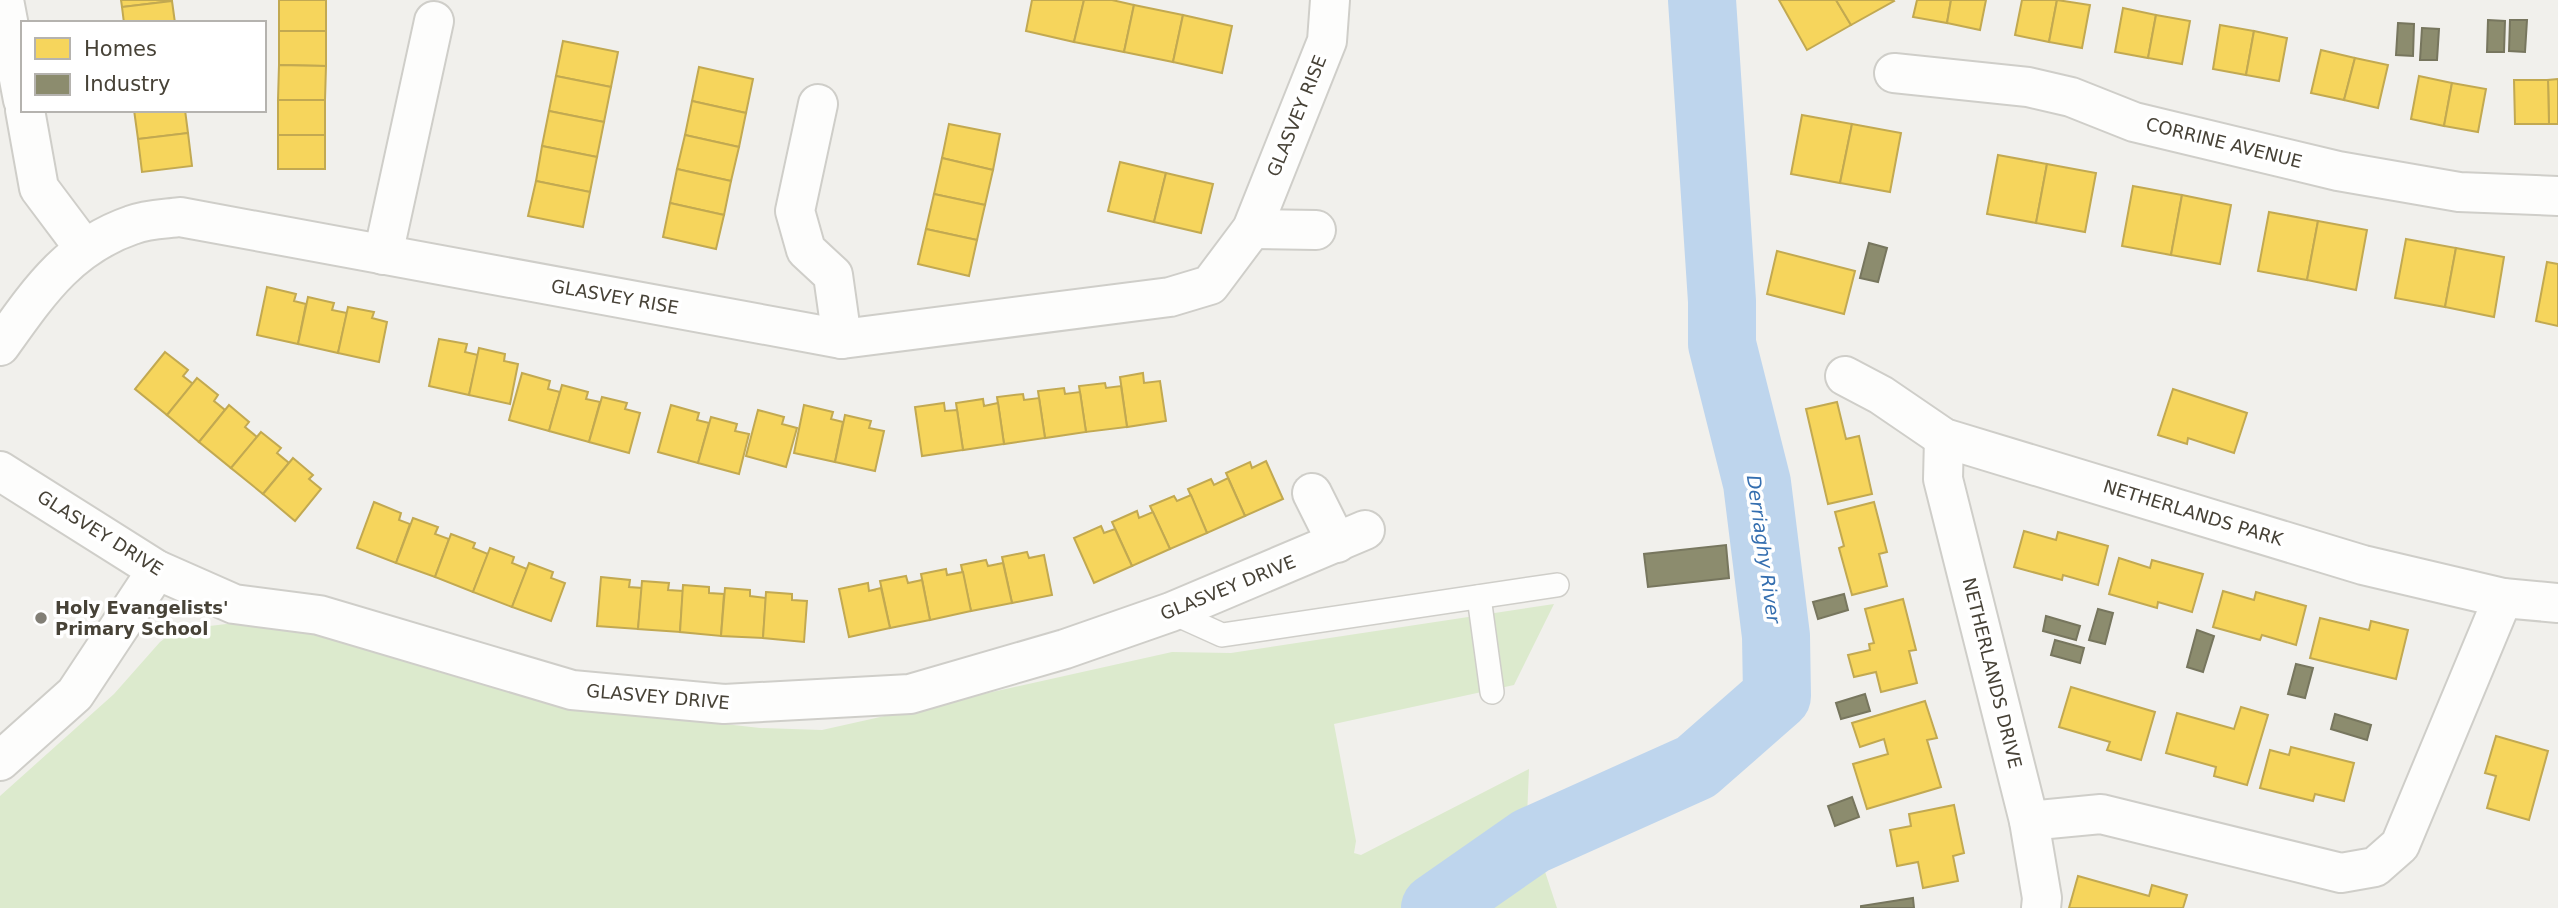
<svg xmlns="http://www.w3.org/2000/svg" width="2558" height="908" font-family="'DejaVu Sans',sans-serif">
	<style>
		.green { fill: #dceacd }
		.homes { fill: #f6d55c; stroke: #c2a951; stroke-width: 2 }
		.industry { fill: #8c8c6e; stroke: #77765e; stroke-width: 2 }
		.lines { fill: none; stroke-linecap: round; stroke-linejoin: round }
		.river { stroke: #bed5ed; stroke-width: 68 }
		.service-casing { stroke: #cfcec9; stroke-width: 26 }
		.minor-casing { stroke: #cfcec9; stroke-width: 42 }
		.service { stroke: #fdfdfc; stroke-width: 23 }
		.minor { stroke: #fdfdfc; stroke-width: 38 }
		.poi-dot { fill: #827f76; stroke: #fff; stroke-width: 2.5 }
		.labels { text-anchor: middle; stroke-width: 7; stroke-linejoin: round; paint-order: stroke }
		.street-label { font-size: 18px; fill: #474237; stroke: #fff }
		.poi-label { font-size: 18px; font-weight: bold; fill: #474237; stroke: #fff; text-anchor: start }
		.water-label { font-size: 19px; font-style: italic; fill: #346eaf; stroke: #fff }
	</style>
	<rect width="100%" height="100%" fill="#f1f0ec"/>
	<polygon class="green" points="1554,604 1514,685 1334,724 1356,841 1354,853 1361,855 1529,769 1527,817 1557,908 0,908 0,796 114,694 160,642 176,630 243,622 334,634 548,704 760,728 822,730 1172,652 1231,653"/>
	<g class="homes">
		<polygon points="121,0 172,0 172,1 122,7"/>
		<rect x="279" y="0" width="47" height="31"/>
		<polygon points="1032,0 1084,0 1074,42 1026,31"/>
		<polygon points="1084,0 1112,0 1134,5 1124,52 1074,42"/>
		<polygon points="1779,0 1836,0 1851,25 1807,50"/>
		<polygon points="1836,0 1893,0 1894,1 1851,25"/>
		<polygon points="1917,0 1951,0 1947,23 1913,17"/>
		<polygon points="1951,0 1986,0 1980,30 1947,23"/>
		<polygon points="2022,0 2057,0 2049,42 2015,35"/>
		<polygon points="2057,0 2090,5 2082,48 2049,42"/>
		<polygon points="172,1 175,23 124,23 122,7"/>
		<polygon points="1134,5 1183,15 1173,62 1124,52"/>
		<polygon points="2123,8 2156,15 2148,58 2115,52"/>
		<polygon points="1183,15 1232,26 1222,73 1173,62"/>
		<polygon points="2156,15 2190,21 2182,64 2148,58"/>
		<polygon points="2220,25 2254,31 2246,75 2213,69"/>
		<polygon points="279,31 326,31 326,66 279,65"/>
		<polygon points="2254,31 2287,38 2279,81 2246,75"/>
		<polygon points="563,41 618,52 611,87 556,76"/>
		<polygon points="2321,50 2355,58 2344,100 2311,93"/>
		<polygon points="2355,58 2388,65 2378,108 2344,100"/>
		<polygon points="279,65 326,66 325,100 278,100"/>
		<polygon points="699,67 753,79 746,113 692,101"/>
		<polygon points="556,76 611,87 604,122 549,111"/>
		<polygon points="2419,76 2452,83 2444,126 2411,119"/>
		<polygon points="2558,79 2558,124 2549,124 2548,80"/>
		<polygon points="2514,80 2548,80 2549,124 2515,124"/>
		<polygon points="2452,83 2486,89 2478,132 2444,126"/>
		<rect x="278" y="100" width="47" height="35"/>
		<polygon points="692,101 746,113 739,147 685,135"/>
		<polygon points="134,110 185,110 188,133 138,139"/>
		<polygon points="549,111 604,122 597,157 542,146"/>
		<polygon points="1802,115 1852,124 1840,183 1791,174"/>
		<polygon points="949,124 1000,134 993,170 942,158"/>
		<polygon points="1852,124 1901,133 1890,192 1840,183"/>
		<polygon points="188,133 192,166 142,172 138,139"/>
		<rect x="278" y="135" width="47" height="34"/>
		<polygon points="685,135 739,147 731,181 677,169"/>
		<polygon points="542,146 597,157 590,192 536,181"/>
		<polygon points="1998,155 2047,164 2036,223 1987,214"/>
		<polygon points="942,158 993,170 985,205 934,194"/>
		<polygon points="1120,162 1166,173 1154,222 1108,211"/>
		<polygon points="2047,164 2096,173 2085,232 2036,223"/>
		<polygon points="677,169 731,181 724,215 670,203"/>
		<polygon points="1166,173 1213,184 1201,233 1154,222"/>
		<polygon points="536,181 590,192 583,227 528,216"/>
		<polygon points="2133,186 2182,195 2171,255 2122,246"/>
		<polygon points="934,194 985,205 977,240 926,229"/>
		<polygon points="2182,195 2231,205 2220,264 2171,255"/>
		<polygon points="670,203 724,215 716,249 663,237"/>
		<polygon points="2269,212 2318,221 2307,280 2258,271"/>
		<polygon points="2318,221 2367,230 2356,290 2307,280"/>
		<polygon points="926,229 977,240 969,276 918,264"/>
		<polygon points="2406,239 2456,248 2445,307 2395,298"/>
		<polygon points="2456,248 2504,257 2494,317 2445,307"/>
		<polygon points="1777,251 1855,271 1844,314 1767,294"/>
		<polygon points="2547,262 2558,264 2558,326 2536,321"/>
		<polygon points="267,287 296,294 294,301 306,304 298,344 257,335"/>
		<polygon points="308,297 334,303 332,310 347,313 338,353 298,344"/>
		<polygon points="348,307 374,312 372,318 387,322 379,362 338,353"/>
		<polygon points="439,339 467,344 465,352 478,355 469,395 429,386"/>
		<polygon points="479,348 505,354 504,361 518,364 510,404 469,395"/>
		<polygon points="165,352 188,370 183,376 193,384 167,415 135,389"/>
		<polygon points="522,373 550,381 548,389 560,392 549,431 509,420"/>
		<polygon points="1143,373 1144,383 1160,381 1166,421 1127,427 1120,377"/>
		<polygon points="197,378 218,395 214,401 225,410 199,442 167,415"/>
		<polygon points="1105,383 1106,388 1121,386 1127,427 1086,432 1079,386"/>
		<polygon points="562,385 588,392 586,399 600,402 589,442 549,431"/>
		<polygon points="1064,388 1065,394 1080,392 1086,432 1045,438 1038,391"/>
		<polygon points="2173,389 2247,413 2234,453 2188,438 2187,444 2158,435"/>
		<polygon points="1023,394 1024,400 1039,398 1045,438 1004,444 997,397"/>
		<polygon points="602,397 627,403 625,409 640,413 629,453 589,442"/>
		<polygon points="983,399 984,406 998,403 1004,444 963,450 956,403"/>
		<polygon points="1837,402 1846,439 1859,436 1872,494 1828,504 1806,409"/>
		<polygon points="944,403 945,411 957,410 963,450 922,456 915,407"/>
		<polygon points="229,405 249,422 245,427 257,437 231,468 199,442"/>
		<polygon points="671,405 699,413 697,420 709,423 698,463 658,452"/>
		<polygon points="804,405 833,412 831,419 843,422 835,462 794,453"/>
		<polygon points="758,410 784,417 782,424 797,428 786,467 746,456"/>
		<polygon points="845,415 871,421 869,428 884,431 875,471 835,462"/>
		<polygon points="711,417 737,424 735,431 749,434 739,474 698,463"/>
		<polygon points="261,432 281,448 277,453 289,463 263,494 231,468"/>
		<polygon points="293,458 313,475 309,479 321,489 295,521 263,494"/>
		<polygon points="1266,461 1283,499 1245,516 1226,473 1250,462 1252,468"/>
		<polygon points="1228,478 1245,516 1207,533 1188,489 1211,479 1214,485"/>
		<polygon points="1191,495 1207,533 1170,549 1150,506 1174,496 1177,501"/>
		<polygon points="374,502 401,513 399,520 410,524 396,563 357,548"/>
		<polygon points="1874,502 1887,552 1879,554 1887,586 1852,595 1839,548 1844,546 1835,512"/>
		<polygon points="1137,511 1139,518 1153,512 1170,549 1132,566 1112,522"/>
		<polygon points="413,518 438,527 435,534 449,539 435,577 396,563"/>
		<polygon points="1101,526 1104,533 1115,529 1132,566 1094,583 1074,538"/>
		<polygon points="2024,531 2056,540 2058,532 2108,546 2098,585 2063,575 2062,580 2014,567"/>
		<polygon points="451,534 475,543 473,548 488,554 473,592 435,577"/>
		<polygon points="490,548 514,557 512,563 527,569 512,607 473,592"/>
		<polygon points="1027,552 1029,558 1044,555 1052,595 1012,603 1002,557"/>
		<polygon points="2119,558 2150,568 2152,560 2203,574 2192,612 2158,602 2157,608 2109,594"/>
		<polygon points="986,560 988,566 1003,563 1012,603 971,611 961,565"/>
		<polygon points="529,563 553,572 551,578 565,583 551,621 512,607"/>
		<polygon points="946,569 947,575 963,572 971,611 930,620 921,574"/>
		<polygon points="906,576 908,583 922,580 930,620 890,628 880,581"/>
		<polygon points="601,577 630,580 629,587 642,588 638,629 597,626"/>
		<polygon points="642,581 669,583 668,590 683,591 680,632 638,629"/>
		<polygon points="868,583 869,591 881,588 890,628 849,637 839,589"/>
		<polygon points="683,585 709,587 709,593 724,594 721,636 680,632"/>
		<polygon points="725,588 750,590 750,596 766,598 763,638 721,636"/>
		<polygon points="2223,591 2254,600 2256,592 2306,606 2296,645 2262,635 2260,640 2213,627"/>
		<polygon points="766,592 792,594 792,600 807,601 804,642 763,638"/>
		<polygon points="1903,599 1916,650 1909,651 1917,683 1881,692 1876,672 1854,677 1848,655 1870,650 1869,644 1874,643 1865,609"/>
		<polygon points="2320,618 2369,630 2371,621 2408,630 2396,679 2310,658"/>
		<polygon points="2071,687 2155,712 2141,760 2107,750 2110,742 2059,727"/>
		<polygon points="1925,701 1937,738 1927,740 1941,787 1867,809 1853,764 1888,754 1884,739 1860,747 1852,723"/>
		<polygon points="2241,707 2268,715 2247,785 2214,776 2216,767 2166,753 2177,713 2234,729"/>
		<polygon points="2496,736 2548,751 2529,820 2487,808 2496,776 2485,773"/>
		<polygon points="2291,747 2354,763 2344,801 2315,794 2313,801 2260,788 2270,750 2289,755"/>
		<polygon points="1954,805 1964,853 1953,856 1958,881 1923,888 1918,862 1897,866 1890,830 1911,826 1909,814"/>
		<polygon points="2078,876 2149,896 2152,885 2187,895 2183,908 2069,908"/>
	</g>
	<g class="industry">
		<polygon points="2488,20 2505,21 2504,52 2487,52"/>
		<polygon points="2510,20 2527,20 2525,52 2509,51"/>
		<polygon points="2398,23 2414,24 2413,56 2396,55"/>
		<polygon points="2422,28 2439,29 2437,60 2420,60"/>
		<polygon points="1869,243 1887,248 1878,282 1860,278"/>
		<polygon points="1726,545 1729,578 1648,587 1644,554"/>
		<polygon points="1844,594 1848,610 1818,619 1813,602"/>
		<polygon points="2098,609 2113,613 2105,644 2089,640"/>
		<polygon points="2046,616 2080,626 2076,640 2043,631"/>
		<polygon points="2197,630 2214,636 2203,672 2187,667"/>
		<polygon points="2055,640 2084,648 2080,663 2051,655"/>
		<polygon points="2296,664 2313,668 2305,698 2288,694"/>
		<polygon points="1865,694 1870,711 1841,719 1836,703"/>
		<polygon points="2335,714 2371,725 2367,740 2331,729"/>
		<polygon points="1852,797 1859,817 1835,826 1828,806"/>
		<polygon points="1913,898 1914,908 1861,908 1861,906"/>
	</g>
	<g class="lines">
		<polyline class="river" points="1435,908 1531,841 1696,767 1777,696 1776,636 1757,483 1722,344 1722,301 1702,0"/>
		<g class="service-casing">
			<g id="service">
				<polyline points="1479,597 1492,692"/>
				<polyline points="1171,612 1222,635 1557,585"/>
			</g>
		</g>
		<g class="minor-casing">
			<g id="minor">
				<polyline points="4,0 23,100"/>
				<polyline points="1894,73 2028,87 2071,97 2134,122 2338,171 2459,192 2558,196"/>
				<polyline points="818,104 795,211 806,250 833,275 842,339"/>
				<polyline points="25,110 39,188 84,248"/>
				<polyline points="1252,229 1316,230"/>
				<polyline points="383,255 434,21"/>
				<path d="M0 346C38 293 68 247 132 225 147 219 165 219 180 217L842 339 1170 297 1210 285 1252 229 1327 41 1330 0"/>
				<polyline points="1845,376 1881,395 1944,438 2363,565 2503,598 2558,603"/>
				<polyline points="1944,438 1943,479 2029,821 2042,898 2041,908"/>
				<polyline points="0,471 157,570 234,604 319,615 572,690 724,704 910,694 1065,649 1171,612 1365,530"/>
				<polyline points="1312,493 1337,543"/>
				<polyline points="0,761 75,694 157,570"/>
				<polyline points="2029,821 2101,814 2341,873 2375,867 2400,845 2503,598"/>
			</g>
		</g>
		<use href="#service" class="service"/>
		<use href="#minor" class="minor"/>
	</g>
	<circle class="poi-dot" cx="41" cy="618" r="7"/>
	<g class="labels">
		<g class="street-label">
			<text transform="translate(1297 116) rotate(-68)" y="6">GLASVEY RISE</text>
			<text transform="translate(2224 143) rotate(14)" y="6">CORRINE AVENUE</text>
			<text transform="translate(615 297) rotate(10)" y="6">GLASVEY RISE</text>
			<text transform="translate(2193 513) rotate(17)" y="6">NETHERLANDS PARK</text>
			<text transform="translate(100 533) rotate(32)" y="6">GLASVEY DRIVE</text>
			<text transform="translate(1228 588) rotate(-22)" y="6">GLASVEY DRIVE</text>
			<text transform="translate(1992 673) rotate(76)" y="6">NETHERLANDS DRIVE</text>
			<text transform="translate(658 697) rotate(5)" y="6">GLASVEY DRIVE</text>
		</g>
		<g class="poi-label">
			<text x="55" y="614">Holy Evangelists'<tspan x="55" dy="21">Primary School</tspan></text>
		</g>
		<g class="water-label">
			<text transform="translate(1764 549) rotate(82)" y="7">Derriaghy River</text>
		</g>
	</g>
	<rect x="21" y="21" width="245" height="91" fill="#ffffff" stroke="#b5b3af" stroke-width="2"/>
	<rect x="35" y="38" width="35" height="21" fill="#f6d55c" stroke="#b5b3af" stroke-width="2"/>
	<text x="84" y="56" font-size="21" fill="#474237">Homes</text>
	<rect x="35" y="74" width="35" height="21" fill="#8c8c6e" stroke="#b5b3af" stroke-width="2"/>
	<text x="84" y="91" font-size="21" fill="#474237">Industry</text>
</svg>
